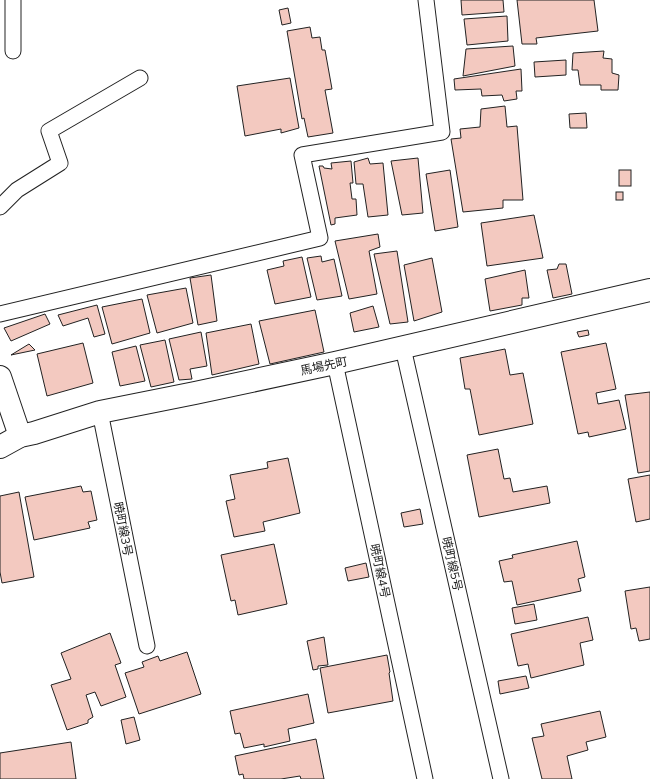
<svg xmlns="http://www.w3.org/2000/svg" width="650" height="779" font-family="Mulish,'Noto Sans JP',sans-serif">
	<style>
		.building { fill: #f3c9c0; stroke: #222 }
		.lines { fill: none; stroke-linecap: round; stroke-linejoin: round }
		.lane-casing { stroke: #222; stroke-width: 17 }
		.street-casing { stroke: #222; stroke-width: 24 }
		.lane { stroke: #fff; stroke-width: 15 }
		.street { stroke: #fff; stroke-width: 22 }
		.labels { text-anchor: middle; stroke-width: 3; stroke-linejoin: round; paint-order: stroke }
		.street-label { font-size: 12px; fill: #222; stroke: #fff }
	</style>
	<rect width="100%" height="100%" fill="#fff"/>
	<g class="building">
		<polygon points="461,0 503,0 504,12 462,15"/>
		<polygon points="517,0 594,0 598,31 536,38 537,44 522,44"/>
		<polygon points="288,8 291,23 282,25 279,10"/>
		<polygon points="507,16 508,41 467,45 464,19"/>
		<polygon points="310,27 312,38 320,37 322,50 325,50 332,89 325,90 333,133 308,137 304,118 302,119 287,31"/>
		<polygon points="513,46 515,66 463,76 466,49"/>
		<polygon points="604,51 603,58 612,59 612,73 619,75 618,90 601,90 601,85 580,85 578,70 572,70 573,53"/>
		<polygon points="566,60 566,75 535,77 534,62"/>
		<polygon points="521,69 522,91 516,91 517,99 504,101 502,95 482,96 481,89 455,90 454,79"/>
		<polygon points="290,78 299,128 281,133 281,129 245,136 237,86"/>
		<polygon points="505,106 507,127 517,126 523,200 503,200 503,208 463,212 451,139 461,138 460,129 480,127 481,109"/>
		<polygon points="586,113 587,128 570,128 569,114"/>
		<polygon points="368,158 370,164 383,163 388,215 368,217 363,184 356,184 354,162"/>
		<polygon points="418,158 423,213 402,215 391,161"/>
		<polygon points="351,161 353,183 350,183 352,199 356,199 357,215 335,218 335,224 331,225 319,166 323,166 324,168 332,169 331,163"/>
		<polygon points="450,170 458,227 435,231 426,174"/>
		<rect x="619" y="170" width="12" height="16"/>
		<rect x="616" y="192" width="7" height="8"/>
		<polygon points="534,215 543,258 487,266 481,223"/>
		<polygon points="378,234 380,247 369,251 377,294 349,299 335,241"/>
		<polygon points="397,251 408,322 390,324 374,254"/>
		<polygon points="321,256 322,262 334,259 342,296 317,300 307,258"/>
		<polygon points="302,257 311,297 275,304 267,270 284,266 283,261"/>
		<polygon points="432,258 442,312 414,321 404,265"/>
		<polygon points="559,264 566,264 572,294 553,298 547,270 557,269"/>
		<polygon points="525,270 529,298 522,298 522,305 490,311 485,279"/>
		<polygon points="211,275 217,321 198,325 190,278"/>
		<polygon points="186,288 193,323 157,333 147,295"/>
		<polygon points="142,299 150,333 112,344 102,307"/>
		<polygon points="97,305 105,334 94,337 88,318 63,326 58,315"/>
		<polygon points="373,306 379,327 354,332 350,313"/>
		<polygon points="315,310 324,352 270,364 259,321"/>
		<polygon points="45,314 50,324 11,341 4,328"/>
		<polygon points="251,324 259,364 212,375 206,333"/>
		<polygon points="588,330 589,335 579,337 577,332"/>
		<polygon points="201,332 207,366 190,369 192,379 179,380 169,339"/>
		<polygon points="165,340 174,382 151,387 140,345"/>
		<polygon points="83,343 93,383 47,396 37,354"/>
		<polygon points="606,343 616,389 596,393 598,404 619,400 626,429 589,437 588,432 578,434 561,352"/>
		<polygon points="29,344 35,350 11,355"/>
		<polygon points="136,346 145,381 120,386 112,352"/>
		<polygon points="505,349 510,375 523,373 533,424 479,435 470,389 465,389 460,358"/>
		<polygon points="650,392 650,471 638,473 625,395"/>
		<polygon points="498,449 504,479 510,478 513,492 547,486 550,503 479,517 467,455"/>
		<polygon points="288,458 300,513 263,522 265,531 234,537 226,501 235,499 230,475 268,468 267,462"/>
		<polygon points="650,475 650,519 636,522 628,479"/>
		<polygon points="81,486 83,492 91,491 97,520 88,522 90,528 34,540 25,497"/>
		<polygon points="19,492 34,577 2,583 0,572 0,496"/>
		<polygon points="420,509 423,524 404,527 401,513"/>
		<polygon points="577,541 585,577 578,579 581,591 517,605 512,581 504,582 499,561 513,558 512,555"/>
		<polygon points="274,544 287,604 238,615 235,600 231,601 221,555"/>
		<polygon points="366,563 369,577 348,581 345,568"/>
		<polygon points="650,587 650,639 639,641 636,628 631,629 625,591"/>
		<polygon points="534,604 537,620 515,624 512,608"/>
		<polygon points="588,617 593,640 580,643 584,665 531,678 528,664 518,666 511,634"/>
		<polygon points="110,633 121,663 115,665 126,697 101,706 95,692 86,695 93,717 88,720 88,723 67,730 51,685 71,679 61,653"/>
		<polygon points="324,637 328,665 318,666 318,669 313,670 307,641"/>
		<polygon points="187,652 201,694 139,714 125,673 144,667 142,662 158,656 160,661"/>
		<polygon points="387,655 390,672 389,673 393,701 328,713 320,668"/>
		<polygon points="526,676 529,688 500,694 498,681"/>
		<polygon points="308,694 314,723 288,729 290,741 264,747 264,744 244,748 240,733 235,734 230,711"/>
		<polygon points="600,711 606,737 586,742 588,750 567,756 572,779 542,779 532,738 544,736 541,724"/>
		<polygon points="134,717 140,740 126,744 121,720"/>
		<polygon points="316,739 324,779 301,779 300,776 281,779 244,779 243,774 239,775 235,756"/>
		<polygon points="71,742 76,779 0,779 0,753"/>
	</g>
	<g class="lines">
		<g class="lane-casing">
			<g id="lane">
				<polyline points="13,0 13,51"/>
				<polyline points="0,207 17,190 60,163 49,131 140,78"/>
				<polyline points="0,314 320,238 302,155 442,132 426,0"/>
				<polyline points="403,348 501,779"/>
				<polyline points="335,363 425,779"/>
				<polyline points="100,412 147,646"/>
			</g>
		</g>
		<g class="street-casing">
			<g id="street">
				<polyline points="0,377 20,436"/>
				<polyline points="0,447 20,436 34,433 100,412 195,393 335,363 650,290"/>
			</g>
		</g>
		<use href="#lane" class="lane"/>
		<use href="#street" class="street"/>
	</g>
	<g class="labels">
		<g class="street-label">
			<text transform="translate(324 366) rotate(-12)" y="4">馬場先町</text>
			<text transform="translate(123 529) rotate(79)" y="4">暁町線3号</text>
			<text transform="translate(452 564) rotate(77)" y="4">暁町線5号</text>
			<text transform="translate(380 571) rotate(78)" y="4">暁町線4号</text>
		</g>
	</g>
</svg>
